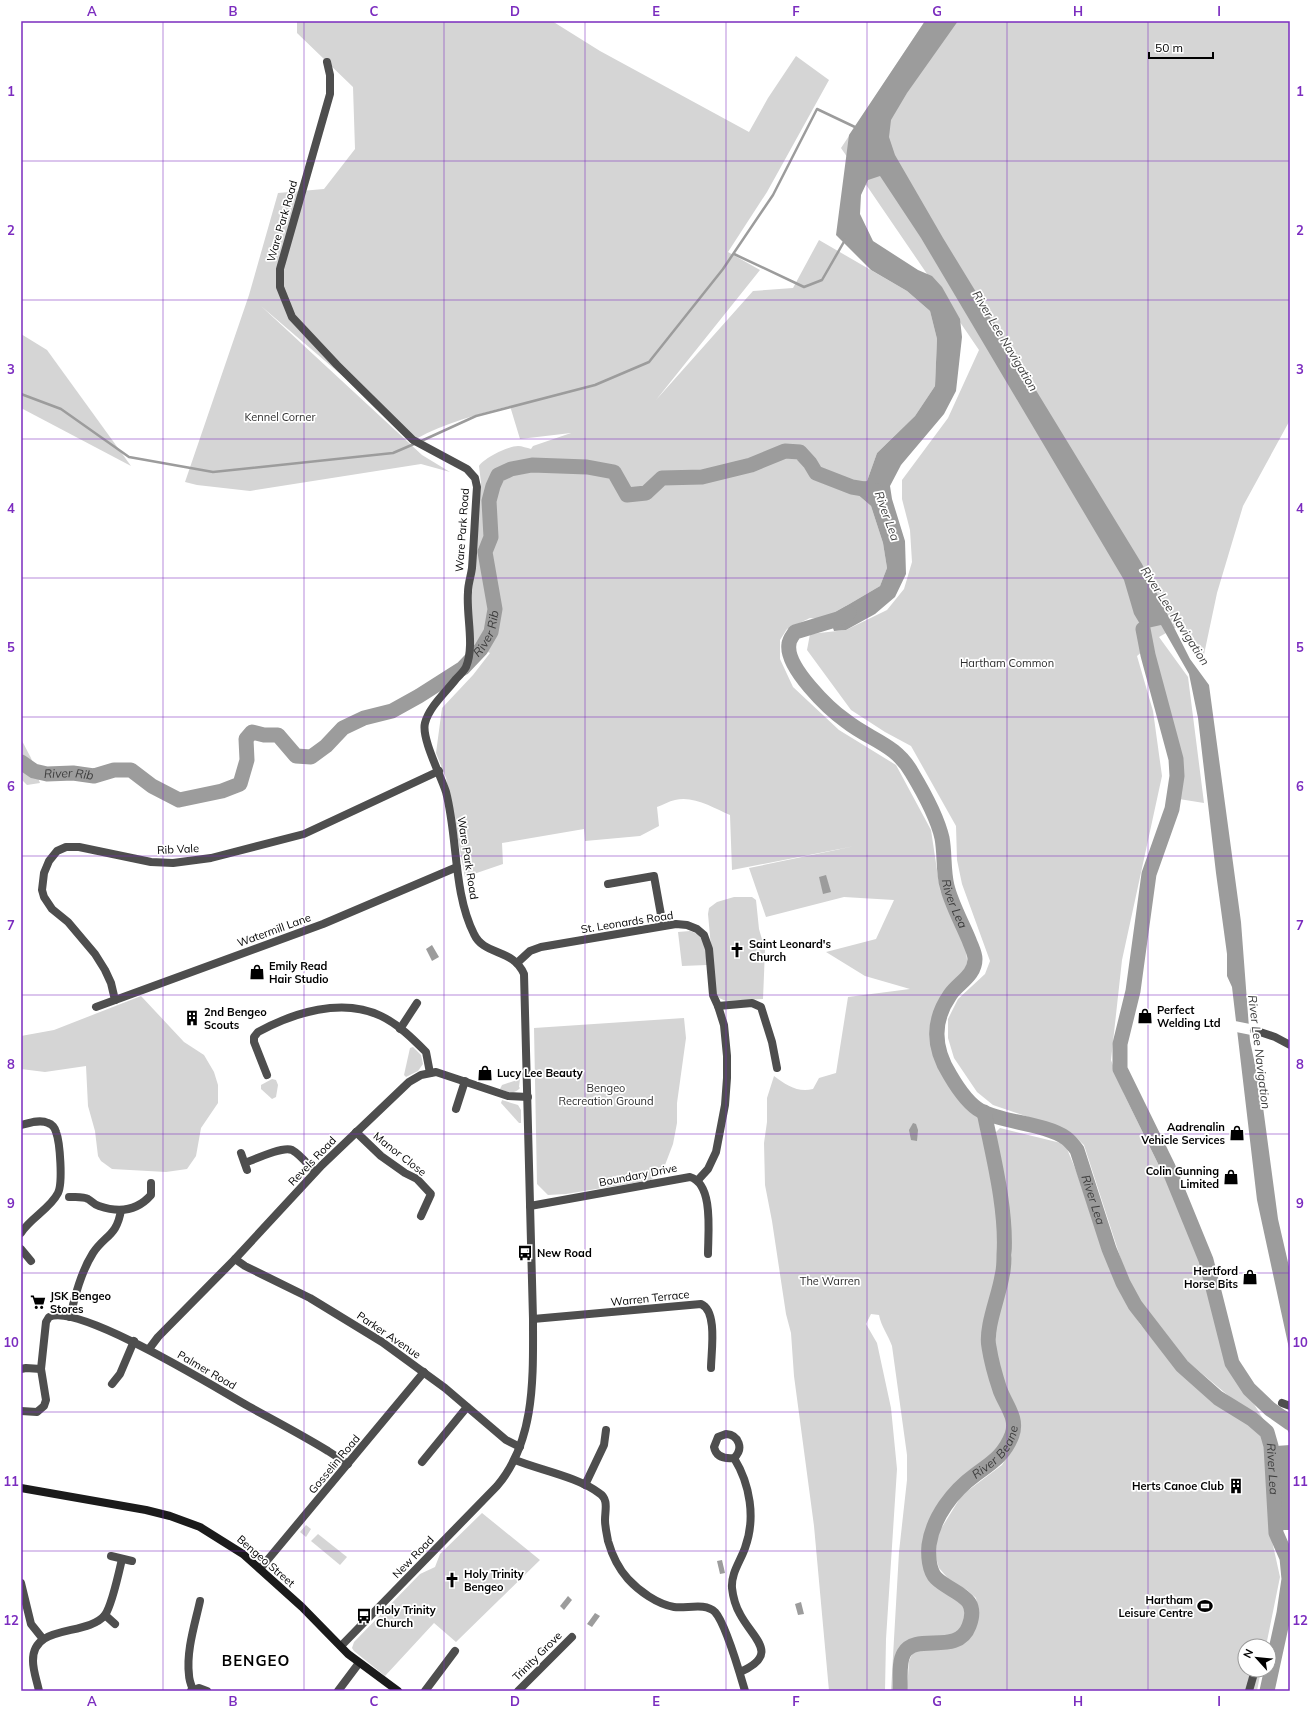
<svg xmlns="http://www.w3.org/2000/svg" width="1311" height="1712" font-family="Mulish,sans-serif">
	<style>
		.green { fill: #d5d5d5 }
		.water { fill: #9c9c9c }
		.pier { fill: #fff }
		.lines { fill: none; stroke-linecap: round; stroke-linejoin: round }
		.stream { stroke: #9c9c9c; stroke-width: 2.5 }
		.river { stroke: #9c9c9c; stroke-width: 15 }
		.minor { stroke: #4e4e4e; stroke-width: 8 }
		.secondary { stroke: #1b1b1b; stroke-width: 8 }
		.grid { fill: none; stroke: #7b2cbf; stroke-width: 1; stroke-opacity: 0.55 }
		.labels { text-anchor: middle; stroke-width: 3.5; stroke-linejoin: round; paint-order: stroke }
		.street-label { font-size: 11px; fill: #000; stroke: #fff }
		.park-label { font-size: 11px; fill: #2c2c2c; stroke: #fff }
		.poi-label { font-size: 11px; font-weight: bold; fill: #000; stroke: #fff; text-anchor: start }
		.water-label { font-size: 12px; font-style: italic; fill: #3d3d3d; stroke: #fff }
		.district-label { font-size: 15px; font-weight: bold; letter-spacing: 1px; fill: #000; stroke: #fff }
		.neatline { fill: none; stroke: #7b2cbf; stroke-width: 1.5 }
		.grid-label { font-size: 13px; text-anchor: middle; font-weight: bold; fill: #7b2cbf }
	</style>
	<rect width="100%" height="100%" fill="#fff"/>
	<g class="green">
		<path d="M297 21H552L600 51 749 132 768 98 796 56 829 80 767 192 728 252 760 270 656 400 753 291 793 288 819 240 907 291 930 311 937 339 935 386 915 416 877 453 867 481 856 493 871 506 883 543 887 568 880 586 829 616 819 619 810 618 787 629 780 640V659L793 687 839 730 896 765 931 830 940 890 966 950 968 970 954 984 938 1009 932 1046 943 1076 981 1114 986 1138 997 1200 1000 1251V1263L986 1322 987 1347 997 1390 1010 1415 1011 1428 1004 1449 995 1458 964 1476 948 1492 924 1537 922 1556 928 1574 940 1587 960 1600 966 1609V1618L964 1628 950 1637 912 1640 900 1651 897 1660V1691H891L899 1552 907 1480V1455L892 1346C888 1335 881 1326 879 1315L871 1314 866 1324 877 1343 891 1408 897 1469 886 1639 885 1691H829L814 1526 794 1376 791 1333 786 1314 772 1221 765 1185 764 1143 767 1122V1098L774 1076C786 1085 798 1093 813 1089L819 1078 836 1073 848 997 910 989 865 976 826 952 876 939 894 900 844 897 766 917 749 868 855 846 732 870 730 815C714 808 693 795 675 800 669 801 663 805 657 807L659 826 640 836 585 841 584 829 502 843 503 864 465 877 446 778 436 753 442 708 473 675 490 653 473 645 471 605 481 483 479 466C484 458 508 446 518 446 522 446 527 448 531 449L533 446 571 433 520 439 510 406C479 414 444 423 416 439L261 306 422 455 450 472 421 464 250 491 197 485 185 482 249 295 278 193 324 189 355 149 353 87 297 33Z"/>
		<path d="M925 21H1290V420L1243 506 1217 593 1202 664 1180 625 1159 637 1188 677 1204 803 1179 799C1188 747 1161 695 1150 645L1137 656 1153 711 1162 776 1122 960 1111 1060 1124 1094 1183 1215 1207 1278 1228 1362 1265 1422 1237 1403 1181 1356 1138 1301 1124 1269 1084 1145 1069 1131 993 1105 977 1092 954 1058 948 1038V1019L958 999 985 974 990 961 962 884 957 860 956 826 911 746 885 732 851 710 807 650 810 634 846 630 887 610 904 589 912 562 910 530 902 499V480L948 418 979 350 841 148Z"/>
		<polygon points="21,334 47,350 131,466 21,408"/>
		<polygon points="21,739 31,758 40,783 27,785 21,779"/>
		<polygon points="734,897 752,897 756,900 759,929 765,950 763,999 726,1001 719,998 715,991 708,914 709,908 717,902"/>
		<path d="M690 931C707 936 705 950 707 965L682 966 678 932Z"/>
		<polygon points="141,996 184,1042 204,1055 214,1072 218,1085 218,1103 201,1128 196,1156 187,1169 166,1172 112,1169 101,1161 98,1156 95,1131 88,1106 86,1066 45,1072 21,1069 21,1036 54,1030"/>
		<polygon points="684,1018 686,1038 677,1103 677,1123 673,1144 665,1165 651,1180 566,1194 548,1195 537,1184 534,1028"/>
		<polygon points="413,1047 421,1055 423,1064 418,1071 406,1077 404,1075 410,1048"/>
		<polygon points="272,1079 276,1080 278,1085 276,1097 272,1099 261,1089 261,1085"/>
		<path d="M520 1079 519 1087 520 1088C514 1095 508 1092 500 1089L502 1085Z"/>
		<polygon points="502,1100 518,1105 521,1110 521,1123 519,1123 501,1103"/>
		<polygon points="1000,1128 1065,1144 1077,1173 1095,1228 1122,1296 1140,1324 1175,1365 1257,1430 1266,1442 1269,1527 1280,1577 1266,1646 1245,1646 1245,1670 1261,1670 1257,1691 907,1691 909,1661 915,1648 954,1647 966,1639 973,1629 979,1616 976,1598 967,1590 952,1583 939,1568 934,1551 939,1532 962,1495 1002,1465 1010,1452 1017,1430 1019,1421 1002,1378 996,1351 996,1325 1008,1267 1012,1255 993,1135"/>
		<polygon points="482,1513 540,1560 456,1642 434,1623 385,1676 354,1651 352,1648 354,1642 420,1574 435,1567 440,1554"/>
		<polygon points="306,1525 311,1529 306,1537 300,1532"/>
		<polygon points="318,1534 347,1557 340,1565 311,1541"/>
	</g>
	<g class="water">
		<polygon points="925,21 958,21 907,93 891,120 889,137 895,155 943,238 1142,564 1190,659 1209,685 1241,922 1250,1041 1261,1092 1278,1219 1290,1271 1290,1353 1257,1200 1232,987 1227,976 1227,954 1216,873 1198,718 1189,674 1161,625 1143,629 1134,614 1124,580 921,238 880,176 868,180 861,195 860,214 873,241 918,270 932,276 942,287 960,319 962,337 956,391 944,414 901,465 890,486 892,499 905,541 906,574 895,597 875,614 846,630 834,631 829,616 880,586 887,568 883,543 871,506 856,493 857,483 867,481 877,453 915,416 935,386 937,339 930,311 907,291 871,270 836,235 849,135"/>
		<polygon points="826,875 831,892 823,894 819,877"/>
		<polygon points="432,945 439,957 432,961 426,949"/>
		<polygon points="913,1123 916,1124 918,1130 917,1141 911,1140 909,1130"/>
		<polygon points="1272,1404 1290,1413 1290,1435 1287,1429 1267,1414"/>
		<polygon points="1290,1445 1290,1530 1280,1530 1276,1446"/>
		<polygon points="722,1560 725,1573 720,1574 717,1561"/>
		<polygon points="568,1596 572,1600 564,1610 560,1606"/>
		<polygon points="801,1602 804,1614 798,1615 795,1604"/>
		<polygon points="595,1613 600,1616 592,1627 587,1624"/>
	</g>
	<polygon class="pier" points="1235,1021 1250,1024 1251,1035 1236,1032"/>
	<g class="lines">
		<g class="stream">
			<polyline points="734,254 804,287 822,280 845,240"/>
			<polyline points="21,394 61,409 129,457 213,472 393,453 414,444"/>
			<polyline points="419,442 476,416 595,385 649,362 723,269 773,195 817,109 857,128"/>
		</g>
		<g class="river">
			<path id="s1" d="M849 613 838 619 795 632C793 635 789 640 789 644 785 667 829 709 846 721 870 740 896 744 912 773 924 793 937 816 942 838 945 854 943 870 947 886 951 903 962 923 969 940 971 946 975 953 975 959 975 976 958 983 950 995 932 1021 933 1048 950 1075 957 1087 968 1104 981 1111 1004 1123 1044 1123 1066 1138 1070 1141 1074 1146 1077 1150L1109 1249 1123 1283 1135 1305 1182 1366 1218 1398 1252 1419 1267 1432 1271 1446 1276 1533 1287 1558 1289 1579 1284 1613 1267 1691"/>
			<polyline points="1143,629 1148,655 1176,759 1177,776 1172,809 1149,874 1133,991 1120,1044 1120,1069 1168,1167 1206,1260 1232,1363 1249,1389 1270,1409 1290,1423"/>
			<path id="s2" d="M21 762 34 771 47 774 73 773 94 776 114 770H131L152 786 179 800 222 791 240 784 247 760 246 739 252 732 264 735H278L296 756 311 757 326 746 343 728 364 718 392 711 419 696 463 668 481 649 491 632 495 609 485 552 491 537 489 501 493 486 498 475 511 469 532 465 587 467 614 472 627 495 646 493 662 478 702 477 751 465 785 451 800 452 810 463 816 473 852 487 876 491"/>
			<path id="s3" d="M900 1691C901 1680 898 1663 904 1653 916 1632 958 1656 969 1626 981 1595 952 1594 936 1578 929 1571 928 1555 929 1545 933 1517 953 1491 975 1475 991 1463 1004 1456 1012 1435 1018 1418 1006 1406 1000 1390 996 1378 991 1360 989 1347 985 1328 999 1296 1002 1276 1004 1269 1004 1262 1004 1255 1007 1210 993 1156 984 1112"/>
		</g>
		<g class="minor">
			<path d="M327 62 330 75V94L280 269V287L292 317 337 365 413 440 467 469 475 478 477 487C475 514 474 541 472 568 471 576 468 584 468 592 466 616 475 645 466 667 464 671 459 676 456 679 446 692 429 707 425 723 421 738 441 776 446 792 458 838 453 892 474 934 484 956 513 948 524 974L533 1319C533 1376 536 1440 497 1486L341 1646"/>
			<polyline points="608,884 654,876 663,926"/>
			<polyline points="517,963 530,951 541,947 676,924 687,925 697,929 704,935 709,949 713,995 718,1006 724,1025 727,1056 727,1078 725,1105 716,1152 708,1169 698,1180"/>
			<polyline points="115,1000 111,983 105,970 95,954 68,922 52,909 44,897 42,890 44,873 49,861 57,851 66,847 79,847 151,862 173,863 211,858 304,834 439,771"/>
			<polyline points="718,1006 752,1003 761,1007 772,1042 777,1068"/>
			<polyline points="96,1007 323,924 457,867"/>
			<polyline points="400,1029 417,1003"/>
			<polyline points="1254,1030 1275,1037 1290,1045"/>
			<path d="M267 1075 254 1042V1037L258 1032C293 1013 342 997 381 1016 398 1024 413 1039 426 1052L430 1073"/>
			<polyline points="456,1109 465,1081"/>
			<path d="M21 1125C29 1123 40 1119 48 1123 52 1124 55 1128 56 1132 60 1142 63 1183 58 1193 50 1209 30 1218 21 1233"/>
			<polyline points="356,1132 381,1156 405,1173 417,1179 431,1194 421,1216"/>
			<polyline points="241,1153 247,1170"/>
			<path d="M245 1163C255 1159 283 1146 292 1150 301 1155 308 1165 315 1172"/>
			<path d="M69 1197C75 1197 83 1196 88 1199 92 1201 94 1205 99 1206 119 1213 137 1211 151 1195V1183"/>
			<path d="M530 1206 690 1177C714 1184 708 1233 708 1254"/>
			<polyline points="21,1249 31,1261"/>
			<polyline points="235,1259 245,1266 310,1298 382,1342 445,1388 506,1440 520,1447"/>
			<path d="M70 1317C75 1296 81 1272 93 1253 105 1235 117 1236 121 1210"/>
			<path d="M533 1319 701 1304C718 1311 711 1353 711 1368"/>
			<polyline points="149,1349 158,1337 235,1259 322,1165 409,1082 421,1075 436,1072 508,1096 528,1097"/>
			<polyline points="21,1369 26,1368 41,1369"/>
			<polyline points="112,1384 120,1374 134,1341"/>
			<polyline points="1282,1403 1290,1406"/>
			<path d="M21 1411 37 1412 44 1406 46 1400 41 1369 46 1322 49 1317C79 1303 216 1388 248 1406 275 1421 302 1435 328 1451L348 1464"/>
			<path d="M734 1458C744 1449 739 1435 726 1434L718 1437 714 1447C716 1457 724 1459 734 1458 750 1484 756 1518 745 1548 740 1562 731 1573 732 1588 733 1597 736 1607 740 1614 753 1639 781 1654 740 1672"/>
			<path d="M515 1460C540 1470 578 1477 599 1493 609 1499 605 1510 605 1520 605 1527 607 1535 608 1541 612 1555 618 1568 628 1579 639 1591 657 1604 674 1607 686 1609 705 1602 715 1612 726 1624 740 1674 745 1691"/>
			<polyline points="422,1462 467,1407"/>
			<polyline points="585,1485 604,1445 606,1430"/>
			<polyline points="111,1556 132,1561"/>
			<polyline points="260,1569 424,1372"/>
			<polyline points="21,1583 31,1624 43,1639"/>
			<polyline points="105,1615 115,1624"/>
			<path d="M193 1690C191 1685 189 1680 189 1675 186 1651 195 1624 200 1601"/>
			<path d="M39 1691C37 1681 33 1671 33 1661 32 1623 87 1637 105 1615 112 1605 119 1572 122 1559"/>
			<polyline points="191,1691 199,1688 207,1691"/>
			<polyline points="338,1691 359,1663"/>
			<polyline points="425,1691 455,1651"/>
			<polyline points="518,1691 572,1637"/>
			<polyline points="1249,1691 1255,1670"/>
		</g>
		<polyline class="secondary" points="21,1488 146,1510 170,1516 200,1527 243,1554 302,1607 348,1654 398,1691"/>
	</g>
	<path class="grid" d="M163 21V1691M304 21V1691M444 21V1691M585 21V1691M726 21V1691M867 21V1691M1007 21V1691M1148 21V1691M21 161H1290M21 300H1290M21 439H1290M21 578H1290M21 717H1290M21 856H1290M21 995H1290M21 1134H1290M21 1273H1290M21 1412H1290M21 1551H1290"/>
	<defs>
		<g id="church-bare" transform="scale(1.2)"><path d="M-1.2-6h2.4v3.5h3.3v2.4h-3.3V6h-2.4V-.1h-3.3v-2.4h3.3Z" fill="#000" stroke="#fff" stroke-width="2.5" paint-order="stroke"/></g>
		<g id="shop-bare" transform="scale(1.2)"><path d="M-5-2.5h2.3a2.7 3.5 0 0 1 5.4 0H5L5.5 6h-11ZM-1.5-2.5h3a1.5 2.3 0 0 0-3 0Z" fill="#000" stroke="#fff" stroke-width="2.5" paint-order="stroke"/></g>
		<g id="building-bare" transform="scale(1.2)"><path d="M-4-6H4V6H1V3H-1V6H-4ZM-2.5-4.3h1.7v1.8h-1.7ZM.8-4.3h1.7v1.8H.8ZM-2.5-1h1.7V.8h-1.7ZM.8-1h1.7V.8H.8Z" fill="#000" stroke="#fff" stroke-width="2.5" paint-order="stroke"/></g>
		<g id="bus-bare" transform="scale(1.2)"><path d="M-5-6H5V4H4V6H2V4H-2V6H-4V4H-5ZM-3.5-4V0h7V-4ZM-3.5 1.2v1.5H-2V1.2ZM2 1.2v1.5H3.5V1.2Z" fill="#000" stroke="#fff" stroke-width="2.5" paint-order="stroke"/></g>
		<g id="supermarket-bare" transform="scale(1.2)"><path d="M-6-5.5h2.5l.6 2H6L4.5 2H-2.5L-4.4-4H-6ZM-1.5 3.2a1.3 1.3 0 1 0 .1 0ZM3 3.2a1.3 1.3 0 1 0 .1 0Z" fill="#000" stroke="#fff" stroke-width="2.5" paint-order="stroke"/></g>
		<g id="stadium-bare" transform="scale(1.2)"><path d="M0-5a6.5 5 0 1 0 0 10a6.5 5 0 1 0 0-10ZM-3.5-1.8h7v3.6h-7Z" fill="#000" stroke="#fff" stroke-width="2.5" paint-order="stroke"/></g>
	</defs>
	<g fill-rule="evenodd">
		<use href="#church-bare" x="737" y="950"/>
		<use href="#shop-bare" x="257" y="972"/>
		<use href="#shop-bare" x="1145" y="1016"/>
		<use href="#building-bare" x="192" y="1018"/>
		<use href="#shop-bare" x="485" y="1073"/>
		<use href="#shop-bare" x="1237" y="1133"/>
		<use href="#shop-bare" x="1231" y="1177"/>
		<use href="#bus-bare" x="525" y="1253"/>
		<use href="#shop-bare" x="1250" y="1277"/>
		<use href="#supermarket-bare" x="38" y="1302"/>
		<use href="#building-bare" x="1236" y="1486"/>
		<use href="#church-bare" x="452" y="1580"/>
		<use href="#stadium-bare" x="1205" y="1606"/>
		<use href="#bus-bare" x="364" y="1616"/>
	</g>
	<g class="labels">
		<g class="street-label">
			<text transform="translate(282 221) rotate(-74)" y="4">Ware Park Road</text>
			<text transform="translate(462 530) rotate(-86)" y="4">Ware Park Road</text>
			<text transform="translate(178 849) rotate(-3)" y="4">Rib Vale</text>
			<text transform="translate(468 858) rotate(81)" y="4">Ware Park Road</text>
			<text transform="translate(627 922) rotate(-9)" y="4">St. Leonards Road</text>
			<text transform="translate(274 930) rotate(-20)" y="4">Watermill Lane</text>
			<text transform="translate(400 1154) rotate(38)" y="4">Manor Close</text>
			<text transform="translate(312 1161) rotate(-46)" y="4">Revels Road</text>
			<text transform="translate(638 1175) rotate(-11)" y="4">Boundary Drive</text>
			<text transform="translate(650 1298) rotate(-6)" y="4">Warren Terrace</text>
			<text transform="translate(389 1335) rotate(34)" y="4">Parker Avenue</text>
			<text transform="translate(207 1370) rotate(30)" y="4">Palmer Road</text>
			<text transform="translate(334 1464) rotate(-50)" y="4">Gosselin Road</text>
			<text transform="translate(413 1557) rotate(-46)" y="4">New Road</text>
			<text transform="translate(266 1561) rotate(41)" y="4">Bengeo Street</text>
			<text transform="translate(537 1656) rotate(-45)" y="4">Trinity Grove</text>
		</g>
		<g class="park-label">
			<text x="280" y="421">Kennel Corner</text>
			<text x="1007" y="667">Hartham Common</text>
			<text x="606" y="1092">Bengeo<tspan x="606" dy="13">Recreation Ground</tspan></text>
			<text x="830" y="1285">The Warren</text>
		</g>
		<g class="poi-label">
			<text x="749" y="948">Saint Leonard's<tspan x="749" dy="13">Church</tspan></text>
			<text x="269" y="970">Emily Read<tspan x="269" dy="13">Hair Studio</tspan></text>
			<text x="1157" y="1014">Perfect<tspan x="1157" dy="13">Welding Ltd</tspan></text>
			<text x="204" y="1016">2nd Bengeo<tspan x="204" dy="13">Scouts</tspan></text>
			<text x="497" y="1077">Lucy Lee Beauty</text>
			<text x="1225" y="1131" text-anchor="end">Aadrenalin<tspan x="1225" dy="13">Vehicle Services</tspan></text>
			<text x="1219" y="1175" text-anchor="end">Colin Gunning<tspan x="1219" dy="13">Limited</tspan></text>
			<text x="537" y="1257">New Road</text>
			<text x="1238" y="1275" text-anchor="end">Hertford<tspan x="1238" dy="13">Horse Bits</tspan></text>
			<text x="50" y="1300">JSK Bengeo<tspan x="50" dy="13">Stores</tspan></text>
			<text x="1224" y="1490" text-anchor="end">Herts Canoe Club</text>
			<text x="464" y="1578">Holy Trinity<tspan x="464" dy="13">Bengeo</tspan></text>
			<text x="1193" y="1604" text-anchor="end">Hartham<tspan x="1193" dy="13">Leisure Centre</tspan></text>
			<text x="376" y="1614">Holy Trinity<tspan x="376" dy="13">Church</tspan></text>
		</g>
		<g class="water-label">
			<text transform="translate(1005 341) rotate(59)" y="4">River Lee Navigation</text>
			<text transform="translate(887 516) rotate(70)" y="4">River Lea</text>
			<text transform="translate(1175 616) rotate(57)" y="4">River Lee Navigation</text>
			<text dy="4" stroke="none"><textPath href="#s2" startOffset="580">River Rib</textPath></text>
			<text dy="4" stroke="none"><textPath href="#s2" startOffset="51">River Rib</textPath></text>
			<text dy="4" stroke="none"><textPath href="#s1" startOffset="394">River Lea</textPath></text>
			<text transform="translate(1259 1052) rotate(83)" y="4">River Lee Navigation</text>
			<text dy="4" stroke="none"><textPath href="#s1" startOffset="790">River Lea</textPath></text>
			<text dy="4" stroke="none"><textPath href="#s3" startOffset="331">River Beane</textPath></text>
			<text dy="4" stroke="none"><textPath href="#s1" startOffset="1126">River Lea</textPath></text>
		</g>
		<g class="district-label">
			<text x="256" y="1666">BENGEO</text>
		</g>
	</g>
	<rect width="1311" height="1712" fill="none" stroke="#ffffff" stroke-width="44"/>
	<g transform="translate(1257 1658) rotate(297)"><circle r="19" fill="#ffffff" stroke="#999999"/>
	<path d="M0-3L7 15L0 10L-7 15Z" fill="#000000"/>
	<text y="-6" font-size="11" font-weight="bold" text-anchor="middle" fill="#000000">N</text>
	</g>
	<path d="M1149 52v6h64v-6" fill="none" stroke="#000000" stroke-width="2"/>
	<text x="1155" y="52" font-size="12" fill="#000000" stroke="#ffffff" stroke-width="3" paint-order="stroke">50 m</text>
	<rect x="22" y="22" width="1267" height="1668" class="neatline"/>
	<g class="grid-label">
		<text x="92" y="16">A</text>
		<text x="233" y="16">B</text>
		<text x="374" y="16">C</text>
		<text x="515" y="16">D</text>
		<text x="656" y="16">E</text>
		<text x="796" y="16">F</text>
		<text x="937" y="16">G</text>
		<text x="1078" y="16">H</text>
		<text x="1219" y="16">I</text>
		<text x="11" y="96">1</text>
		<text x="1300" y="96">1</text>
		<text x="11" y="235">2</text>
		<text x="1300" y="235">2</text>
		<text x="11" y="374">3</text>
		<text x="1300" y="374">3</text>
		<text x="11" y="513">4</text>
		<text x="1300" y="513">4</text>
		<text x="11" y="652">5</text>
		<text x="1300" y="652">5</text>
		<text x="11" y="791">6</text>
		<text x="1300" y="791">6</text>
		<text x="11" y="930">7</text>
		<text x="1300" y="930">7</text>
		<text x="11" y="1069">8</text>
		<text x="1300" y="1069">8</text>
		<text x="11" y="1208">9</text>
		<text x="1300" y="1208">9</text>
		<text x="11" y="1347">10</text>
		<text x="1300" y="1347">10</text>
		<text x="11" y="1486">11</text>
		<text x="1300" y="1486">11</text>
		<text x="11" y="1625">12</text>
		<text x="1300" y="1625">12</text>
		<text x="92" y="1706">A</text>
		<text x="233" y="1706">B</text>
		<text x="374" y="1706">C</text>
		<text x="515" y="1706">D</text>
		<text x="656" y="1706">E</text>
		<text x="796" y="1706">F</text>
		<text x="937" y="1706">G</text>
		<text x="1078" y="1706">H</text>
		<text x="1219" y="1706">I</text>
	</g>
</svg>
